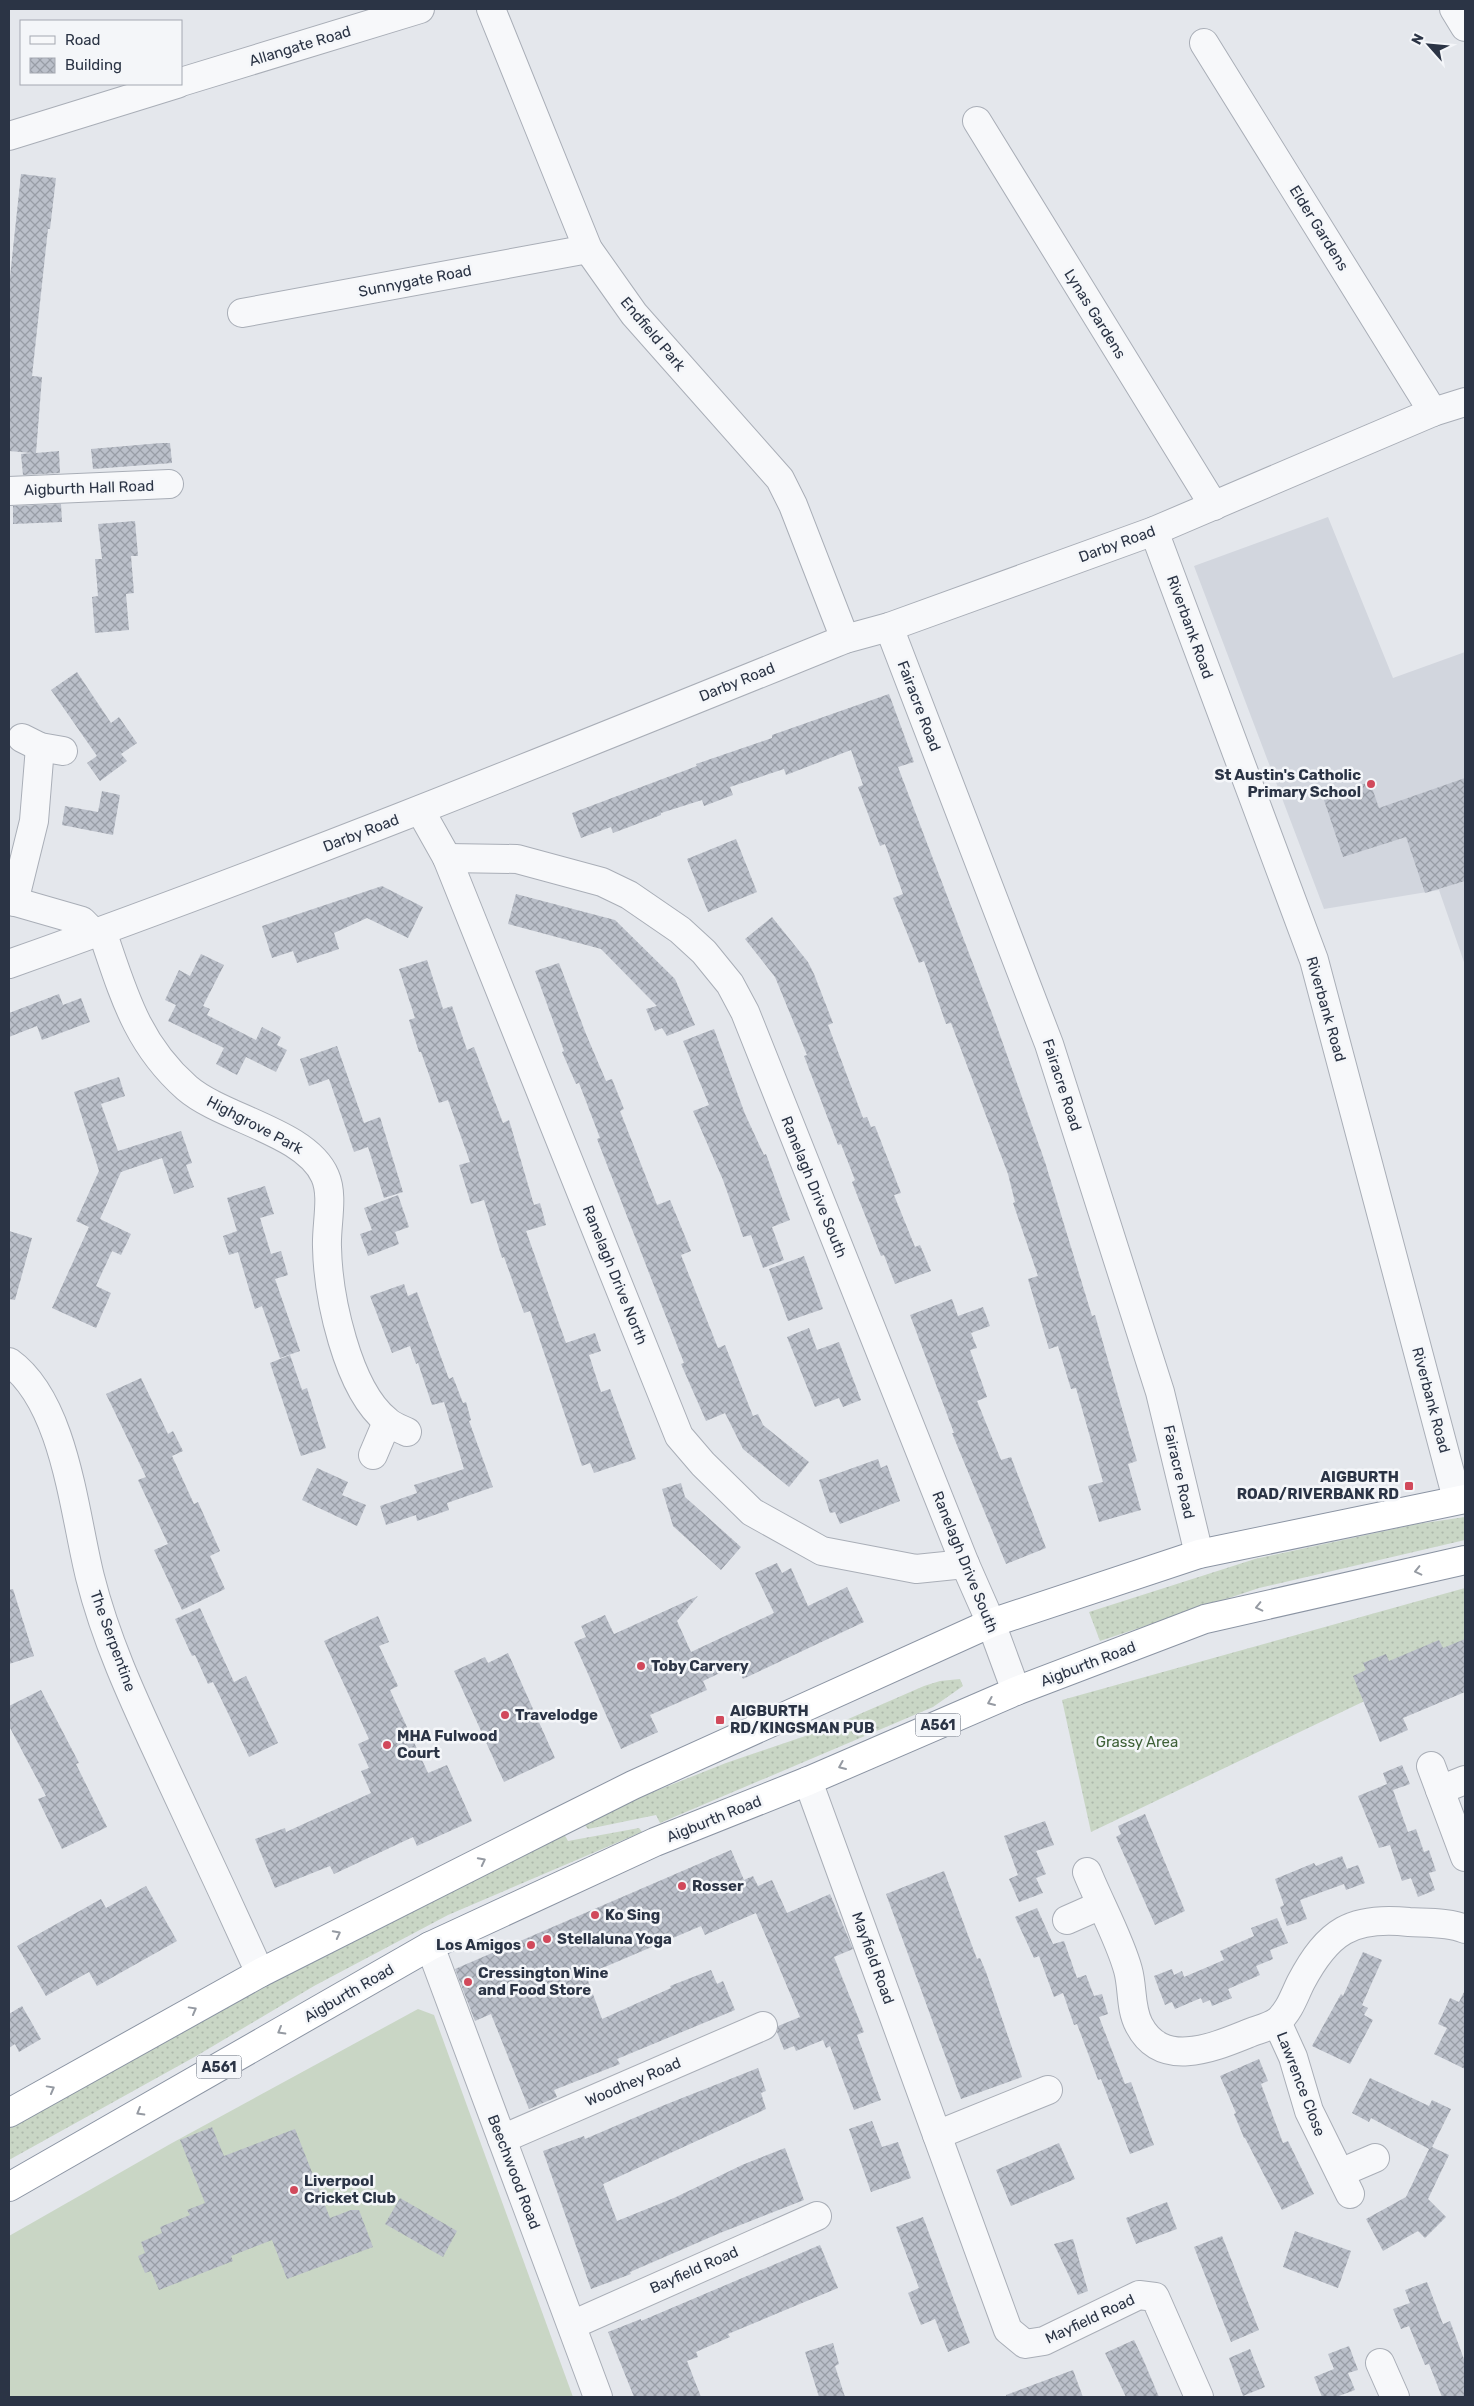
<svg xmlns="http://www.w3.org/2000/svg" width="1474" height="2406" font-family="Rubik,sans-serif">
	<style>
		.built { fill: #d2d6de }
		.grass { fill: url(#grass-dots) }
		.garden { fill: #c9d6c5 }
		.building { fill: url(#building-cross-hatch) }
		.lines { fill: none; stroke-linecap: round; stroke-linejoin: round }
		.street-casing { stroke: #a9aeb7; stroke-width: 30 }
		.highway-casing { stroke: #8b94a3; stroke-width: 30 }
		.street { stroke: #f7f8fa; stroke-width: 28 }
		.highway { stroke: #fff; stroke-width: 28 }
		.oneway { stroke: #959aa2 }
		.poi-dot { fill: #d1495b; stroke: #f4f6f9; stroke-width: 2 }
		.labels { text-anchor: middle; stroke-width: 5; stroke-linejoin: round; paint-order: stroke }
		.shield { fill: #f4f6f9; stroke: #676e7b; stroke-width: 1 }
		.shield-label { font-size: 14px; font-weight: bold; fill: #2b3445 }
		.street-label { font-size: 15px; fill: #2b3445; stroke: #f4f6f9 }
		.poi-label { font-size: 15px; font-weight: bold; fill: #2b3445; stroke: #f4f6f9; text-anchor: start }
		.park-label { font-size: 15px; fill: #3f6138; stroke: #f4f6f9 }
	</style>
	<defs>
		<pattern id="grass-dots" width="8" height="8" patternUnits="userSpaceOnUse" patternTransform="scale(1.25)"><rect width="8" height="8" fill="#c9d6c5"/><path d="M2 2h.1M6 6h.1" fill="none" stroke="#adb8ab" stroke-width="1.8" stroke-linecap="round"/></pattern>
		<pattern id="building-cross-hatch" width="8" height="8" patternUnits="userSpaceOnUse" patternTransform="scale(1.25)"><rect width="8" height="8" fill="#bbc0ca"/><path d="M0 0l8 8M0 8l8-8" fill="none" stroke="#989da6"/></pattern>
	</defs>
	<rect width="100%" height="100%" fill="#e4e7ec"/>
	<polygon class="built" points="1328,517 1393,678 1465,652 1465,965 1439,890 1324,909 1194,566"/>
	<g class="grass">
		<polygon points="1465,1517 1465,1540 1259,1588 1100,1641 1089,1612 1255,1559 1417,1524"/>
		<polygon points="1465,1588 1465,1653 1091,1832 1062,1700"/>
		<polygon points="960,1679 963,1686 933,1707 660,1823 656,1815 588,1829 584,1824 623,1804 726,1763 823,1730 924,1686 940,1681"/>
		<polygon points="639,1828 642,1832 448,1915 314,1986 198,2055 9,2160 9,2125 309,1962 564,1834 568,1841"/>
	</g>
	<polygon class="garden" points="418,2009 434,2015 573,2397 9,2397 9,2236 172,2143"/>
	<g class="building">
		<polygon points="21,174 56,178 50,229 48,229 32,376 42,377 36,453 59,451 60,473 23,475 21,454 32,453 9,451 9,286"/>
		<polygon points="161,443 170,443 172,463 93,469 91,449"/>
		<polygon points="61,504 62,522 13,524 13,506"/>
		<polygon points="135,521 138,556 131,556 134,593 126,594 129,630 95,633 92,597 98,596 95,559 102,559 98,524"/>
		<polygon points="77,672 111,723 119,717 137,743 121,754 127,761 100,781 87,763 97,756 51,690"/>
		<polygon points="889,694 914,762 898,767 996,1024 1045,1162 1092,1316 1095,1315 1137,1461 1128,1464 1141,1510 1099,1522 1088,1486 1103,1482 1076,1388 1071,1389 1058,1346 1049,1349 1028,1279 1038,1276 1013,1203 1015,1202 1008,1174 951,1023 946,1024 924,961 919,963 893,898 903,894 885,844 880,846 858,787 863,785 851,750 786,775 784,769 730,787 733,795 704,806 702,800 661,813 661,815 613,833 611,827 581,838 572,813 697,766 696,764 772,738 772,735"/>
		<polygon points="1465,778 1465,881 1425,893 1406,837 1343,857 1323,797 1370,782 1379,808"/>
		<polygon points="102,791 120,795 113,835 62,825 65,806 98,812"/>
		<polygon points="736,839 757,892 708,912 687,859"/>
		<polygon points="382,886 423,907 408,938 367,918 334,933 339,949 297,963 293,951 272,958 262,926"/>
		<polygon points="516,894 615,920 675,979 695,1025 667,1036 662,1028 655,1031 646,1009 657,1006 601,949 508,924"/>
		<polygon points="772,917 808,962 814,974 833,1023 828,1025 863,1118 867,1117 871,1127 875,1126 901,1193 894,1195 915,1247 920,1245 931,1271 895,1284 884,1255 881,1256 852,1182 855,1180 841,1144 838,1145 804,1056 807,1055 775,977 745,939"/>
		<polygon points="201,954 224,965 203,1006 210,1009 207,1015 256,1040 262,1027 281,1037 277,1045 287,1050 276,1072 246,1057 237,1075 216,1064 224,1048 168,1021 176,1005 165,1000 179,970 190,976"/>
		<polygon points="427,960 443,1009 452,1006 467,1050 474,1047 503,1123 509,1120 534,1205 540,1203 546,1225 526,1231 566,1343 595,1333 601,1351 589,1355 601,1392 610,1389 636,1459 594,1473 590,1463 582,1466 530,1311 524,1313 504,1257 502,1258 484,1200 471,1204 459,1165 470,1162 448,1100 439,1103 421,1052 419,1052 409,1020 415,1018 399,969"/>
		<polygon points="559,963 586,1034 606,1081 612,1079 624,1109 620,1111 657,1205 670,1200 691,1251 681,1255 718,1348 725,1345 753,1416 758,1414 763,1425 809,1462 789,1487 743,1449 725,1413 706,1421 681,1364 684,1363 597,1139 600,1138 579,1083 576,1084 562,1052 564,1051 535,971"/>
		<polygon points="59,994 63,1005 81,998 90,1022 42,1040 37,1026 9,1037 9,1013"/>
		<polygon points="714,1029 745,1114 764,1155 766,1154 790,1220 772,1227 784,1260 763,1268 751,1235 743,1237 723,1180 693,1111 709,1105 683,1041"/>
		<polygon points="337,1046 364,1123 380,1117 403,1192 384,1198 368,1147 354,1152 329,1079 309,1086 300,1059"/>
		<polygon points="119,1077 125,1096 101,1104 118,1151 181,1131 192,1163 186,1165 194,1187 174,1194 162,1158 121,1172 100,1219 131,1234 121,1255 112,1251 96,1286 111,1293 96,1328 52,1308 89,1227 76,1221 99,1171 74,1092"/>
		<polygon points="265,1186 274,1214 260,1218 271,1254 281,1251 288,1275 275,1279 300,1351 280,1358 262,1306 255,1309 238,1252 229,1255 223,1236 237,1231 227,1198"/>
		<polygon points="398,1195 409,1227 395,1232 399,1244 368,1256 360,1234 372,1230 364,1208"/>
		<polygon points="9,1231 32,1238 15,1300 9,1299"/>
		<polygon points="804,1256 823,1309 788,1321 769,1269"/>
		<polygon points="404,1284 408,1296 417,1292 449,1379 453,1377 463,1403 466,1402 471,1420 469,1421 493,1487 447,1503 449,1510 417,1521 416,1515 386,1525 380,1506 417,1493 414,1485 464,1469 444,1402 432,1405 418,1363 416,1364 410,1346 392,1353 370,1296"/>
		<polygon points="952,1299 958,1316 983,1307 990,1326 971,1333 977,1348 970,1350 987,1397 977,1401 1001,1460 1011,1457 1046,1548 1006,1564 952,1433 954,1433 910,1315"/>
		<polygon points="809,1328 817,1350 839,1342 861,1400 843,1407 839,1398 815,1407 787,1337"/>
		<polygon points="290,1355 302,1390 307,1388 326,1448 301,1456 270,1363"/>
		<polygon points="141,1378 168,1434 173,1431 183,1451 172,1456 194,1504 198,1502 220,1551 210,1556 225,1589 182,1610 154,1550 168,1544 138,1480 146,1477 106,1394"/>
		<polygon points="878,1459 881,1468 887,1465 900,1501 840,1524 835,1512 830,1513 819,1480"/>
		<polygon points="317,1468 348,1482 342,1495 366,1505 357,1526 302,1500"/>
		<polygon points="681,1483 685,1497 741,1547 721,1570 673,1526 662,1489"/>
		<polygon points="777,1563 782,1573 791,1568 808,1606 847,1587 864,1622 743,1679 737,1665 703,1681 707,1690 650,1715 658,1732 621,1749 574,1642 586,1637 581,1626 605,1615 614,1634 698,1596 677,1621 691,1652 774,1613 755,1573"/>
		<polygon points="13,1589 34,1656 9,1664 9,1590"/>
		<polygon points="200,1608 234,1682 246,1676 278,1743 249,1757 213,1682 208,1684 195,1655 192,1656 175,1619"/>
		<polygon points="378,1616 389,1642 379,1646 398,1686 390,1690 428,1773 447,1765 472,1821 417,1846 413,1837 334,1874 330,1866 275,1888 255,1839 285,1828 286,1832 371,1793 361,1771 369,1768 358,1744 369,1739 324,1641"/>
		<polygon points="1465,1639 1465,1692 1403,1718 1408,1730 1380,1742 1353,1676 1366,1670 1363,1663 1386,1654 1389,1661 1439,1640 1443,1648"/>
		<polygon points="508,1653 555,1758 504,1782 454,1671 485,1657 488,1663"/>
		<polygon points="41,1690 79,1763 76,1764 107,1827 62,1849 38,1799 46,1796 9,1726 9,1706"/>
		<polygon points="1402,1765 1410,1784 1393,1790 1408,1832 1416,1829 1424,1852 1429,1850 1436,1871 1429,1873 1435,1890 1418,1897 1411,1878 1402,1881 1390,1845 1379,1848 1358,1796 1387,1784 1383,1773"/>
		<polygon points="1145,1814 1185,1911 1155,1925 1116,1837 1121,1834 1118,1826"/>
		<polygon points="1045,1821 1054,1845 1036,1851 1046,1874 1036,1878 1043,1893 1019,1902 1009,1879 1018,1875 1004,1836"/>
		<polygon points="731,1850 744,1880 753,1876 758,1886 772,1880 787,1913 830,1894 853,1949 834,1957 864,2032 857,2035 881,2100 854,2110 830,2046 826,2048 823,2040 796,2051 794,2046 784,2050 777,2032 778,2026 800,2017 756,1913 705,1935 701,1926 586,1975 602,2019 671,1988 670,1986 711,1970 717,1984 723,1981 735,2010 617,2059 620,2064 554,2090 557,2097 529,2109 491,2014 475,2021 455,1969"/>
		<polygon points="1342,1856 1347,1869 1358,1865 1365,1883 1346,1890 1344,1884 1300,1900 1307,1919 1287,1926 1280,1907 1284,1905 1275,1879 1314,1863 1316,1866"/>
		<polygon points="944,1871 977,1959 980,1958 986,1972 1022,2077 961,2099 886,1894"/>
		<polygon points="146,1886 177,1941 97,1986 89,1972 46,1996 17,1946 101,1899 106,1908"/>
		<polygon points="1037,1908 1053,1944 1064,1941 1077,1978 1086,1975 1094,1996 1102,1994 1108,2014 1099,2017 1125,2084 1131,2082 1154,2145 1130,2154 1101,2079 1098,2080 1077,2024 1074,2025 1063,1993 1054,1997 1039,1956 1034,1958 1015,1917"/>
		<polygon points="1277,1918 1288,1943 1270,1950 1273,1959 1256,1966 1260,1975 1228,1989 1232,1998 1212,2006 1210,2000 1203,2003 1201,1998 1175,2009 1172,2002 1165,2005 1154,1976 1172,1969 1174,1975 1182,1971 1184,1977 1224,1960 1220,1951 1254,1936 1251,1928"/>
		<polygon points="1363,1952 1382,1960 1362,2005 1368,2008 1364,2015 1373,2020 1350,2064 1312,2046 1341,1994 1343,1996"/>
		<polygon points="1465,1990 1465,2069 1434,2054 1447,2028 1438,2024 1450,1998 1459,2002"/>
		<polygon points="22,2006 41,2039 19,2052 15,2044 9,2048 9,2014"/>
		<polygon points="1259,2059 1268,2081 1261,2084 1283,2143 1288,2141 1314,2194 1282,2210 1245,2138 1244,2138 1234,2114 1236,2113 1220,2076"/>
		<polygon points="758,2068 766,2091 761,2093 766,2109 603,2184 617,2221 674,2198 742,2165 785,2148 804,2200 720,2233 630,2272 631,2274 591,2289 543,2151 584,2136 585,2139 662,2106"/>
		<polygon points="1370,2078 1429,2106 1432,2100 1451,2109 1432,2147 1449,2155 1428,2199 1446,2217 1425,2238 1418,2231 1383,2251 1366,2219 1406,2197 1429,2149 1371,2118 1369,2122 1352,2113"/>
		<polygon points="872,2121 882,2147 898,2142 911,2178 871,2192 849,2129"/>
		<polygon points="212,2127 224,2156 295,2129 330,2218 351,2210 359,2210 373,2247 287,2279 272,2240 231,2256 233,2261 159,2290 151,2271 145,2273 138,2256 145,2253 141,2242 162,2233 160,2227 190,2215 187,2210 205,2203 180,2140"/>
		<polygon points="1059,2143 1075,2179 1011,2206 996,2170"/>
		<polygon points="400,2198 457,2231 443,2257 385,2224"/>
		<polygon points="1167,2202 1177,2229 1136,2244 1126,2218"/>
		<polygon points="923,2217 970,2343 948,2352 935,2319 921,2325 908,2293 919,2288 896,2227"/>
		<polygon points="1295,2231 1351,2251 1338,2288 1283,2267"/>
		<polygon points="1222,2236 1259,2330 1231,2342 1194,2247"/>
		<polygon points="1073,2239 1088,2291 1078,2295 1054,2244"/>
		<polygon points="820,2245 838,2288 728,2334 730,2337 696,2352 698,2357 687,2361 701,2397 634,2397 608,2332 641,2319 641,2321"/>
		<polygon points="1427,2282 1443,2324 1450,2321 1465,2362 1465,2397 1442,2397 1429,2364 1425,2365 1409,2326 1401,2329 1393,2309 1410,2303 1405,2290"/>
		<polygon points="1134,2340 1143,2359 1159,2397 1126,2397 1105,2353"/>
		<polygon points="833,2343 839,2364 835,2366 845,2397 819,2397 805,2352"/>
		<polygon points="1349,2346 1358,2370 1348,2373 1355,2390 1336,2397 1322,2397 1314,2377 1334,2369 1328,2354"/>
		<polygon points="1250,2349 1265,2387 1243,2396 1229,2358"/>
		<polygon points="1073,2370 1083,2397 1006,2397 1006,2395"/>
	</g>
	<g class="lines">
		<g class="street-casing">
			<g id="street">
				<polyline points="491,9 588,249 634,314 780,479 793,505 845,639"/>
				<polyline points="1454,9 1465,27"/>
				<polyline points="1204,43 1433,412"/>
				<polyline points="181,82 420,9"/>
				<polyline points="977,121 1214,506"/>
				<polyline points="9,136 177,84"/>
				<polyline points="242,313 588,249"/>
				<polyline points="9,491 169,484"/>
				<polyline points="1154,531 1314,960 1457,1499"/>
				<polyline points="889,627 1049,1044 1160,1392 1199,1554"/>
				<polyline points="22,738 40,747 63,751"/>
				<polyline points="420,810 447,858 679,1436 703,1464 752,1512 822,1551 916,1569 965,1564"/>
				<polyline points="447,858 517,859 602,882 629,895 680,930 704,952 730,984 745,1012 965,1564 991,1623 1016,1691"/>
				<polyline points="9,900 82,921 95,934"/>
				<polyline points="14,902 34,821 40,747"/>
				<path d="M102 931C123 992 136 1043 187 1088 223 1119 306 1132 325 1176 334 1196 326 1225 327 1247 328 1296 347 1389 387 1421 392 1426 401 1429 407 1432"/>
				<path d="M9 964C291 864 568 751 845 639L889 627 1154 531 1433 412 1465 402"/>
				<path d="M9 1362C65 1402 74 1513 90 1577 107 1645 137 1707 166 1770 198 1838 229 1905 260 1973"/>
				<polyline points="373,1455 387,1422"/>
				<polyline points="1431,1766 1465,1857"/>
				<polyline points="808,1781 1008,2330 1025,2344 1044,2341 1139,2295 1155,2297 1199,2397"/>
				<polyline points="1440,1790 1465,1780"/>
				<path d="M1087 1872C1099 1902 1120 1940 1128 1970 1133 1988 1130 2008 1139 2025 1162 2069 1212 2048 1247 2034 1256 2030 1270 2027 1278 2021 1290 2010 1294 1996 1301 1982 1328 1931 1352 1916 1409 1922 1426 1923 1450 1922 1465 1929"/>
				<polyline points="1067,1920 1101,1905"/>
				<polyline points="430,1946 598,2397"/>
				<polyline points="1277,2022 1293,2057 1309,2111 1350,2194"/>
				<polyline points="937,2135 1048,2090"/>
				<polyline points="502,2139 763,2026"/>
				<polyline points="1340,2173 1375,2158"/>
				<polyline points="572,2325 817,2216"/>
				<polyline points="1380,2363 1395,2397"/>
			</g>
		</g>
		<g class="highway-casing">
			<g id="highway">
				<polyline points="9,2113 260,1973 555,1824 633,1785 991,1623 1199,1554 1465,1499"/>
				<polyline points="9,2187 430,1946 655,1842 808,1781 1016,1691 1205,1619 1465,1560"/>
			</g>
		</g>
		<use href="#street" class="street"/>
		<use href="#highway" class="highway"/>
	</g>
	<defs><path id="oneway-chevron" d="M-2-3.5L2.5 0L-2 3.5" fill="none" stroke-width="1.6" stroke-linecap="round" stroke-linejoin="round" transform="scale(1.25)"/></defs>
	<g class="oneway">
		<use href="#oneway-chevron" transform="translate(1418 1571) rotate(167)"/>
		<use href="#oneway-chevron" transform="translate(1259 1607) rotate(167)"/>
		<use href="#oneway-chevron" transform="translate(991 1702) rotate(157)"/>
		<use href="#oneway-chevron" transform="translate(842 1766) rotate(157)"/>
		<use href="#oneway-chevron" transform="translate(482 1861) rotate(-27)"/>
		<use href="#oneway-chevron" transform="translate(337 1934) rotate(-27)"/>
		<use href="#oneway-chevron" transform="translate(193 2010) rotate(-29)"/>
		<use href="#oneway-chevron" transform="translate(281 2031) rotate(150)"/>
		<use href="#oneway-chevron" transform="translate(51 2089) rotate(-29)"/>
		<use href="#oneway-chevron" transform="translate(140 2112) rotate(150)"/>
	</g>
	<g class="poi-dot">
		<circle cx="1371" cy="784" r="5"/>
		<rect x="1404" y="1481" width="10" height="10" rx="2.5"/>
		<circle cx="641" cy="1666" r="5"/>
		<circle cx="505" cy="1715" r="5"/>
		<rect x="715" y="1715" width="10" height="10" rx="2.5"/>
		<circle cx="387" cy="1745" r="5"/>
		<circle cx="682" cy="1886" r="5"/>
		<circle cx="595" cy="1915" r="5"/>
		<circle cx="547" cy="1939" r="5"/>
		<circle cx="531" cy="1945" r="5"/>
		<circle cx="468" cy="1982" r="5"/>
		<circle cx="294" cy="2190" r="5"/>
	</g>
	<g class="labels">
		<g class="shield">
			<rect x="915.5" y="1713.5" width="45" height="23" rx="4"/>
			<rect x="196.5" y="2055.5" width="45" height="23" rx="4"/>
		</g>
		<g class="shield-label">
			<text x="938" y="1730">A561</text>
			<text x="219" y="2072">A561</text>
		</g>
		<g class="street-label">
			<text transform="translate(300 46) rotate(-17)" y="5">Allangate Road</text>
			<text transform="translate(1319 228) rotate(58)" y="5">Elder Gardens</text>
			<text transform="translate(415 281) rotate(-11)" y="5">Sunnygate Road</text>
			<text transform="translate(1095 314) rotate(58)" y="5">Lynas Gardens</text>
			<text transform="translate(653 334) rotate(50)" y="5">Endfield Park</text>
			<text transform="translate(89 488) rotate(-2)" y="5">Aigburth Hall Road</text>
			<text transform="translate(1117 544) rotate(-20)" y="5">Darby Road</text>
			<text transform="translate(1190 627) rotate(70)" y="5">Riverbank Road</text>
			<text transform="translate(737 682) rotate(-22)" y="5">Darby Road</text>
			<text transform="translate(919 706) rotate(69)" y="5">Fairacre Road</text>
			<text transform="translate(361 833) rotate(-21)" y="5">Darby Road</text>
			<text transform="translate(1326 1009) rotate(74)" y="5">Riverbank Road</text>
			<text transform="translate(1062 1085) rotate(72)" y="5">Fairacre Road</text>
			<text transform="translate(255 1125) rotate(28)" y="5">Highgrove Park</text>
			<text transform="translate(814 1187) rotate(68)" y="5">Ranelagh Drive South</text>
			<text transform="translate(615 1275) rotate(68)" y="5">Ranelagh Drive North</text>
			<text transform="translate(1431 1400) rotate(75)" y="5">Riverbank Road</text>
			<text transform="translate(1179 1472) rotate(77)" y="5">Fairacre Road</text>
			<text transform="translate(965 1562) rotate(68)" y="5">Ranelagh Drive South</text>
			<text transform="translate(113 1641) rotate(70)" y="5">The Serpentine</text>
			<text transform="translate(1088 1664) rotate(-21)" y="5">Aigburth Road</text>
			<text transform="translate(714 1819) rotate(-22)" y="5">Aigburth Road</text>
			<text transform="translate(873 1958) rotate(70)" y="5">Mayfield Road</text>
			<text transform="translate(349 1993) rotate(-30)" y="5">Aigburth Road</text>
			<text transform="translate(633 2082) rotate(-23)" y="5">Woodhey Road</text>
			<text transform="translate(1301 2084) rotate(69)" y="5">Lawrence Close</text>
			<text transform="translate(514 2172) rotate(69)" y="5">Beechwood Road</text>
			<text transform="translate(694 2270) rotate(-24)" y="5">Bayfield Road</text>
			<text transform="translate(1090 2319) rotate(-25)" y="5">Mayfield Road</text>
		</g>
		<g class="poi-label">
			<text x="1361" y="780" text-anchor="end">St Austin's Catholic<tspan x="1361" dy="17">Primary School</tspan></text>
			<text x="1399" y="1482" text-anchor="end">AIGBURTH<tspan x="1399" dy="17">ROAD/RIVERBANK RD</tspan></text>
			<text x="651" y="1671">Toby Carvery</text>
			<text x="730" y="1716">AIGBURTH<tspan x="730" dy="17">RD/KINGSMAN PUB</tspan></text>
			<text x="515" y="1720">Travelodge</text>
			<text x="397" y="1741">MHA Fulwood<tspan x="397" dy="17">Court</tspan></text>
			<text x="692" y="1891">Rosser</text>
			<text x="605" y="1920">Ko Sing</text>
			<text x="557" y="1944">Stellaluna Yoga</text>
			<text x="521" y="1950" text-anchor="end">Los Amigos</text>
			<text x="478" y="1978">Cressington Wine<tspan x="478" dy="17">and Food Store</tspan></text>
			<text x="304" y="2186">Liverpool<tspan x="304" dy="17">Cricket Club</tspan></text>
		</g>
		<g class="park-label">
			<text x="1137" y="1747">Grassy Area</text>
		</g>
	</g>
	<rect width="1474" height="2406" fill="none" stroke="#2b3445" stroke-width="20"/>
	<rect x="20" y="20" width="162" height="65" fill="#f4f6f9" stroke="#a4a8b1"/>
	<rect x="30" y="36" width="25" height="8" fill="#f7f8fa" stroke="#a4a8b1"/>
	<text x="65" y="45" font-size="15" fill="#2b3445">Road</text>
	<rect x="30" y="58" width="25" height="15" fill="url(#building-cross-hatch)" stroke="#a4a8b1"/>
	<text x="65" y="70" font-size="15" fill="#2b3445">Building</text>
	<g transform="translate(1429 45) rotate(297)" stroke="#f4f6f9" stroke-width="4" paint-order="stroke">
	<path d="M0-4L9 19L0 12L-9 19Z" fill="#2b3445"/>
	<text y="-8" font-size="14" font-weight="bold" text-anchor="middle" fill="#2b3445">N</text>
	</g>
</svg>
